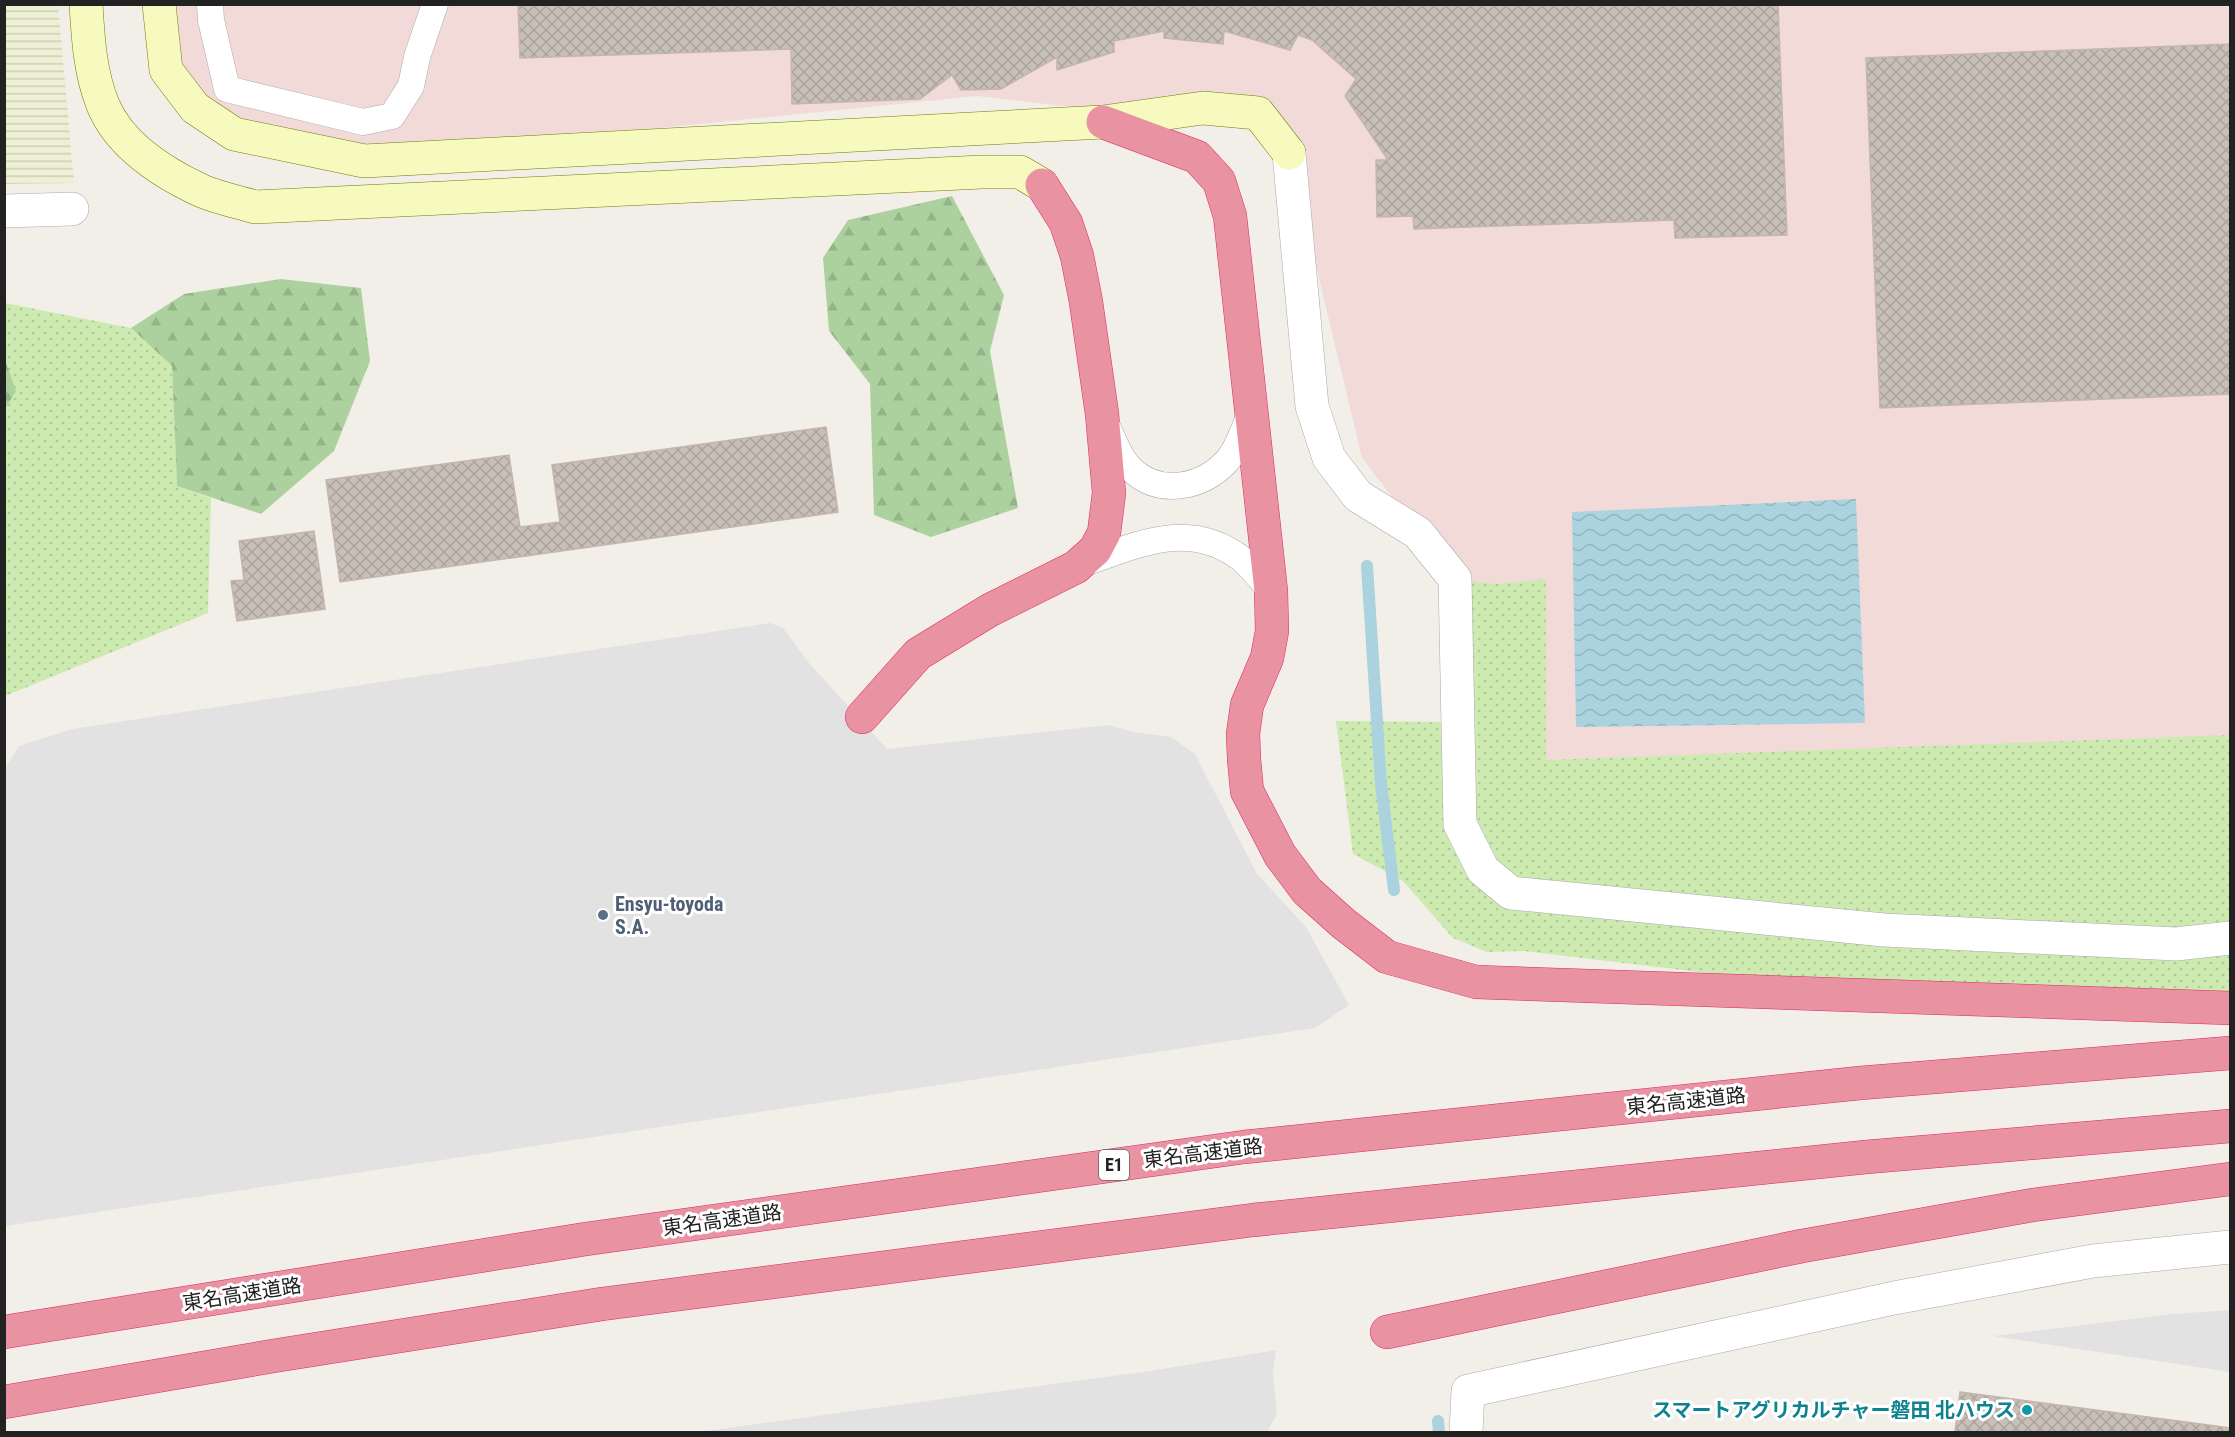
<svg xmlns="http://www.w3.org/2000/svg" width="2235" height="1437" font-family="'Roboto Condensed','Noto Sans JP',sans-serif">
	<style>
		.commercial { fill: #f2dad9 }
		.farmland { fill: url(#farmland-rules) }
		.grass { fill: url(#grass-dots) }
		.forest { fill: url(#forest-firs) }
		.parking { fill: #e2e2e2 }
		.water { fill: url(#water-waves) }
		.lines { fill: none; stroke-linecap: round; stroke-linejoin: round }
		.stream { stroke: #aad3df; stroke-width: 12 }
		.building { fill: url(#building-cross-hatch); stroke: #c4b6ab; stroke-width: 1.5 }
		.lane-casing { stroke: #a9a9a9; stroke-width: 27 }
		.street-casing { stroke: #a9a9a9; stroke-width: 34 }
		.secondary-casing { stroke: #707d05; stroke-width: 34 }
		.highway-casing { stroke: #dc2a67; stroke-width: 34 }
		.lane { stroke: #fff; stroke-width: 26 }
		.street { stroke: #fff; stroke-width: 33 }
		.secondary { stroke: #f7fabf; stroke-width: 33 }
		.highway { stroke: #e892a2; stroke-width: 33 }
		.service-dot { fill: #5c6f8a; stroke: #fff; stroke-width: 2 }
		.culture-dot { fill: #0f9aa8; stroke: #fff; stroke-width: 2 }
		.labels { text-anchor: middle; stroke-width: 6; stroke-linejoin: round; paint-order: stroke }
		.shield { fill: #fff; stroke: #646464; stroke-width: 1.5 }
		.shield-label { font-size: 18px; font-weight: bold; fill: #222 }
		.service-label { font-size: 20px; font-weight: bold; fill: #4e5e75; stroke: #fff; text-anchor: start }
		.street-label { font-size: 20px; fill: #222; stroke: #fff }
		.culture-label { font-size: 20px; font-weight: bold; fill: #0d838f; stroke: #fff; text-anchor: end }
	</style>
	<defs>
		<pattern id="farmland-rules" width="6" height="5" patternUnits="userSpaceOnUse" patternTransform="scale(1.5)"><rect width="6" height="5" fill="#eef0d5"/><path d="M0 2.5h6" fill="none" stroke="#ccceb7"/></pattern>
		<pattern id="grass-dots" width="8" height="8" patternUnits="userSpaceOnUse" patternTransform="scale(1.5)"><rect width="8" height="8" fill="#cdebb0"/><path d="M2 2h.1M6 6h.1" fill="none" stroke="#b0c997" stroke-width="1.8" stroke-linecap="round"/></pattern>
		<pattern id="forest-firs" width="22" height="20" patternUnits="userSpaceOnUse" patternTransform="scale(1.5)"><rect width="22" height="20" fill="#add19e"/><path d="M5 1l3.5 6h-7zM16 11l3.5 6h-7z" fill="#95b388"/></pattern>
		<pattern id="water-waves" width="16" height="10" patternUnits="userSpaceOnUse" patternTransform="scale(1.5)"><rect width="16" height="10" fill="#aad3df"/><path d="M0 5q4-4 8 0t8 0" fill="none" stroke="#92b5bf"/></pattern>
		<pattern id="building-cross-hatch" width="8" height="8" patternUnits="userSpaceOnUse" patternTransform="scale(1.5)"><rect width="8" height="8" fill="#c7bfb8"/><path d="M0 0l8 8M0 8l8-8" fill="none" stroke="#aba49e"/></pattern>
	</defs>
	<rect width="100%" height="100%" fill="#f2efe9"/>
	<polygon class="commercial" points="167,5 2230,5 2230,932 1497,881 1455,579 1362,458 1289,153 1231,110 1090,109 977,96 581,136 377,144 278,138 231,127 178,84"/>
	<polygon class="farmland" points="4,5 58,5 74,183 5,184"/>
	<g class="grass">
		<polygon points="5,303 131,328 172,366 177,486 211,498 208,613 5,696"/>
		<polygon points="1455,579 1496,584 1546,579 1546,760 2230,735 2230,995 1908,997 1524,951 1487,952 1453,938 1403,881 1353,854 1336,721 1458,722"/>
	</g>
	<g class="forest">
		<polygon points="952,196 1004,295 990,351 1018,508 931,537 874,515 870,384 829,331 823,258 848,220"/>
		<polygon points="281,279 361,288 370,361 334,451 261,514 177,486 172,366 131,328 184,294"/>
		<polygon points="5,360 16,391 5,409 4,409"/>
	</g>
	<g class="parking">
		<polygon points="770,623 783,628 809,663 887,749 1108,725 1134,732 1171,737 1195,754 1257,874 1306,927 1349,1005 1315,1028 5,1226 5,768 19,746 72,729"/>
		<polygon points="2230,1310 2230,1372 1993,1336 2173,1314"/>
		<polygon points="1276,1350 1273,1373 1277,1414 1267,1432 698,1432 1150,1371"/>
	</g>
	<polygon class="water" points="1856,499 1865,723 1576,727 1572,512"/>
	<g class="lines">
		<g class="stream">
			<polyline points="1367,566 1381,784 1394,890"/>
			<polyline points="1438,1421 1439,1432"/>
		</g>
	</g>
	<g class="building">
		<polygon points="518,4 1778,4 1787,235 1675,238 1674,220 1414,229 1413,216 1377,217 1376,160 1388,160 1345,96 1356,79 1312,40 1298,35 1290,50 1224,31 1223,44 1164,38 1164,31 1114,41 1114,52 1057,70 1057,57 1001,89 961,90 952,75 920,99 792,104 791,49 520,58"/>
		<polygon points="2230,44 2230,394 1880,408 1866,58"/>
		<polygon points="826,427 838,512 340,582 326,480 509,455 520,527 560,522 552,465"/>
		<polygon points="314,531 325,609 237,621 231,581 244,580 239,541"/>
		<polygon points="1960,1392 2230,1428 2230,1432 1955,1432"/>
	</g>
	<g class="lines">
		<g class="lane-casing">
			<g id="lane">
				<polyline points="210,4 211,20 227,89 363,122 392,116 411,86 417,57 435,4"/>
				<path d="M1107 426C1114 441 1120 459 1132 470 1160 496 1202 488 1227 461 1238 449 1244 428 1251 412"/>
				<path d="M1079 565C1136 546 1189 517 1243 560 1253 569 1262 581 1271 591"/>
			</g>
		</g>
		<g class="street-casing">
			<g id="street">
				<polyline points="1289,153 1312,406 1329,458 1358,496 1418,533 1455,579 1460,824 1483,870 1511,893 1884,930 2176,944 2230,938"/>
				<polyline points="4,211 72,209"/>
				<polyline points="1466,1432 1468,1391 1894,1298 2093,1261 2230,1247"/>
			</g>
		</g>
		<g class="secondary-casing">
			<g id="secondary">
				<path d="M86 4C88 38 90 73 103 105 120 146 163 173 202 191 219 198 238 202 255 207L982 172H1020L1042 185"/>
				<polyline points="159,4 166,70 195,108 234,134 364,161 1103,122 1203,108 1258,113 1289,153"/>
			</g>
		</g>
		<g class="highway-casing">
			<g id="highway">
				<polyline points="1103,122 1197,157 1219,181 1230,216 1271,591 1272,631 1267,658 1247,705 1243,734 1244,759 1247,791 1280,855 1307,891 1344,924 1387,957 1476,982 2230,1008"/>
				<polyline points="862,717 918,654 990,610 1076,567 1095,550 1104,533 1109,493 1102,414 1086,302 1077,256 1066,223 1042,185"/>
				<polyline points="4,1332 586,1239 1244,1147 1860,1083 2230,1053"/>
				<polyline points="1387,1332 1802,1246 2033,1205 2230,1179"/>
				<polyline points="4,1402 273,1356 602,1304 1253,1220 1866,1157 2230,1126"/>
			</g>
		</g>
		<use href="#lane" class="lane"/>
		<use href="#street" class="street"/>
		<use href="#secondary" class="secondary"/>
		<use href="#highway" class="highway"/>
	</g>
	<circle class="service-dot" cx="603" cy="915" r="6"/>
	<circle class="culture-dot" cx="2027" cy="1410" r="6"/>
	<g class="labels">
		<rect class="shield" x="1099" y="1150" width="30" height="30" rx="4.5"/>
		<g class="shield-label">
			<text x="1114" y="1171">E1</text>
		</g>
		<g class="service-label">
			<text x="615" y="911">Ensyu-toyoda<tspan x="615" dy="23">S.A.</tspan></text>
		</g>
		<g class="street-label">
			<text transform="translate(1686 1101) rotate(-6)" y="7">東名高速道路</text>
			<text transform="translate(1203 1153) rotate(-7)" y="7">東名高速道路</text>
			<text transform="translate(722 1220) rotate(-8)" y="7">東名高速道路</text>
			<text transform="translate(242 1294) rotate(-9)" y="7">東名高速道路</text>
		</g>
		<g class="culture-label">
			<text x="2015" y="1417">スマートアグリカルチャー磐田 北ハウス</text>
		</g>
	</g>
	<rect width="2235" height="1437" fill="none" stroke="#222222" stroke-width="12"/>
</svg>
